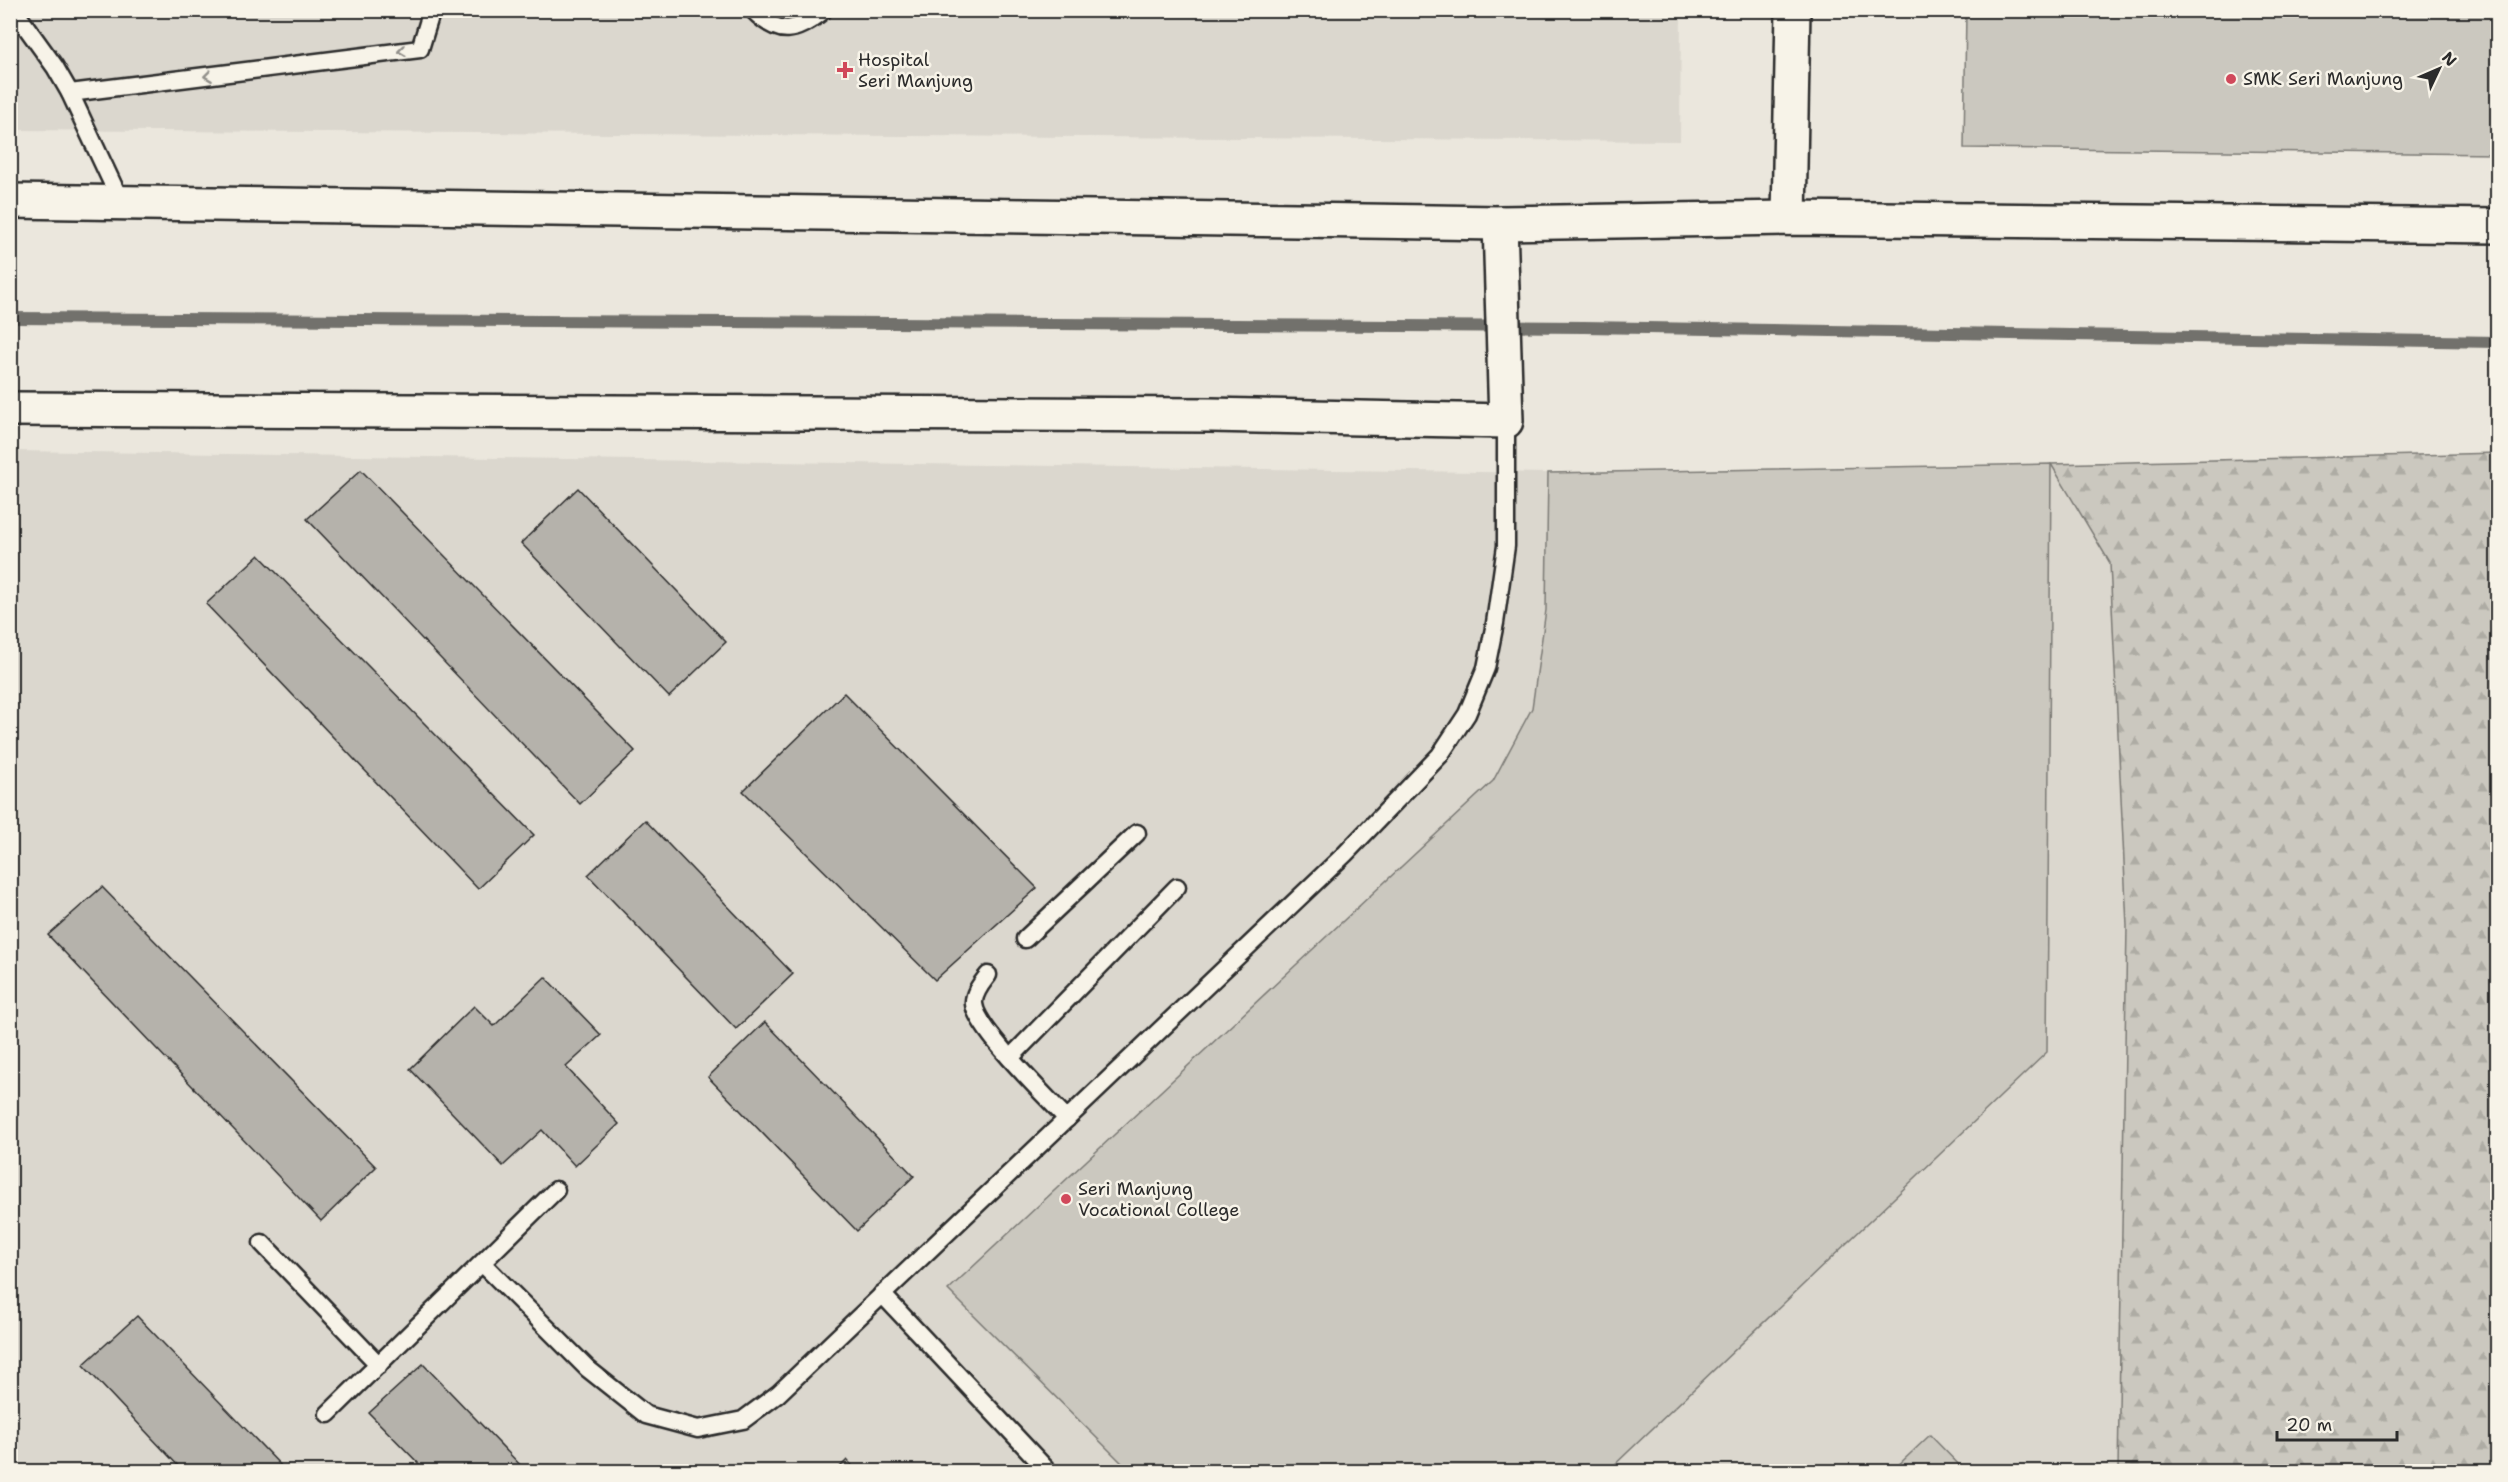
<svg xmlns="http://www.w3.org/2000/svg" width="2508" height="1482" font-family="'Shantell Sans',sans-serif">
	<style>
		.built { fill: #dbd7ce }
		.grass { fill: #cbc8bf; stroke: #7b7a75; stroke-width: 1.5 }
		.forest { fill: url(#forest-firs); stroke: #7b7a75; stroke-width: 1.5 }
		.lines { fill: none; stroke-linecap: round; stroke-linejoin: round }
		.stream { stroke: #72716c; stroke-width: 12 }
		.building { fill: #b5b2ab; stroke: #2b2b2b; stroke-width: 1.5 }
		.lane-casing { stroke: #2b2b2b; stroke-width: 21 }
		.street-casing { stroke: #2b2b2b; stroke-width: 38 }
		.secondary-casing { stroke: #2b2b2b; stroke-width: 38 }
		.lane { stroke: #f7f3e8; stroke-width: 16 }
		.street { stroke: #f7f3e8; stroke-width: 33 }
		.secondary { stroke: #f7f3e8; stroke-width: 33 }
		.oneway { stroke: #918f8a }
		.poi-dot { fill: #d1495b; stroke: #f7f3e8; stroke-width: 2 }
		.labels { text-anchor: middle; stroke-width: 5; stroke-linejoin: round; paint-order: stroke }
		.poi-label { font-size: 18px; fill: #2b2b2b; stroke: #f7f3e8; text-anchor: start }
	</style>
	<defs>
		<pattern id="forest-firs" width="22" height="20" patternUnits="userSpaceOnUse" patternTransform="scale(1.5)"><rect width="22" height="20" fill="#cbc8bf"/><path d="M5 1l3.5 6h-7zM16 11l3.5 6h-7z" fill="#aeaca4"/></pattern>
	</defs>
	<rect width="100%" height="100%" fill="#ebe7dd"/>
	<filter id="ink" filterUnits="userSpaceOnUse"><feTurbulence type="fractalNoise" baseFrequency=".0167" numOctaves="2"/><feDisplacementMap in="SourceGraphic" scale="12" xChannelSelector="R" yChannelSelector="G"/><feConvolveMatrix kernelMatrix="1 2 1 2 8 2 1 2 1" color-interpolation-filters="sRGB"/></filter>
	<g filter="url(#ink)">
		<g class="built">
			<polygon points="11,11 1681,11 1680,141 11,130"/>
			<polygon points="11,451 1548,473 2051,464 2110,563 2127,926 2118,1471 11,1472"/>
		</g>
		<g class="grass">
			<polygon points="1966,11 2497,11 2497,154 1964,148"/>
			<polygon points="2051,464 2047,1052 1608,1471 1130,1471 948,1290 1493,781 1532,708 1546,610 1548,473"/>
			<polygon points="1930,1435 1965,1471 1892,1471"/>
		</g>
		<polygon class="forest" points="2497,453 2497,1471 2118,1471 2127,926 2110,563 2051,464"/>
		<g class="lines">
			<polyline class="stream" points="10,318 1584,327 2498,342"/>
		</g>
		<g class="building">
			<polygon points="361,470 635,751 580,804 307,519"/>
			<polygon points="578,488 726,642 669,697 521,543"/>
			<polygon points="259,555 534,835 478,889 206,604"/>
			<polygon points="844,693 1037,888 935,980 743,791"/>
			<polygon points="645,820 793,974 736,1029 588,875"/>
			<polygon points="102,887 376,1167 321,1221 48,935"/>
			<polygon points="545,977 601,1035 566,1067 619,1124 575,1166 542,1130 503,1166 410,1069 474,1006 494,1026"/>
			<polygon points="765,1022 914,1176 857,1231 708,1077"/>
			<polygon points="137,1316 287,1472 184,1472 83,1365"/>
			<polygon points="423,1364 527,1472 427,1472 369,1413"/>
			<polygon points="847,1460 858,1472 835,1472"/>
		</g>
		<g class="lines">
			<g class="lane-casing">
				<g id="lane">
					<polyline points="14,10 55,67 70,93 121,202"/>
					<path d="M753 10C779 37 796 33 824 10"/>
					<polyline points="70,93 420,49 432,10"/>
					<polyline points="1025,939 1137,833"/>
					<path d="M988 975C982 983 973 993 974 1004 976 1029 1048 1098 1067 1119"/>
					<polyline points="1010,1058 1177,887"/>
					<polyline points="262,1243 379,1365"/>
					<polyline points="483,1264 588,1369 646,1415 698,1429 743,1420 778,1394 1345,854 1440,755 1467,714 1486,668 1495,623 1506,546 1506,421"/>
					<polyline points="882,1294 1049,1472"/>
					<polyline points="328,1414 556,1190"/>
				</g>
			</g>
			<g class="street-casing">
				<polyline id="street" points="10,409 1210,415 1506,421 1500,223"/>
			</g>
			<g class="secondary-casing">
				<g id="secondary">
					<polyline points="10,201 1500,223 1789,218 2498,226"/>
					<polyline points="1789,218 1793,10"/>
				</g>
			</g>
			<use href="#lane" class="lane"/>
			<use href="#street" class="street"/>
			<use href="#secondary" class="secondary"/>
		</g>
		<defs><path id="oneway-chevron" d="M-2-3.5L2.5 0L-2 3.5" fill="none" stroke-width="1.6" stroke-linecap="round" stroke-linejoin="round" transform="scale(1.5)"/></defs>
		<g class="oneway">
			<use href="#oneway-chevron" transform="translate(402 51) rotate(173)"/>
			<use href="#oneway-chevron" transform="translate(208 76) rotate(173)"/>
		</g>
	</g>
	<g class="poi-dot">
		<path d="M842 61h6v6h6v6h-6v6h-6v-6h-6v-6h6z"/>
		<circle cx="2231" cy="79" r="6"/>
		<circle cx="1066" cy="1199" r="6"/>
	</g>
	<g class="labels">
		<g class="poi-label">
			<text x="858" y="66">Hospital<tspan x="858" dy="21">Seri Manjung</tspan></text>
			<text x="2243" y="85">SMK Seri Manjung</text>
			<text x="1078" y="1195">Seri Manjung<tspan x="1078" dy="21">Vocational College</tspan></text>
		</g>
	</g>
	<rect width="2508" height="1482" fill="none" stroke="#f7f3e8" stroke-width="36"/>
	<rect x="18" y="18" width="2472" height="1446" fill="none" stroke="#2b2b2b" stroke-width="2" filter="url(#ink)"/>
	<g transform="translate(2439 69) rotate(46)" stroke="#f7f3e8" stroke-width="4.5" paint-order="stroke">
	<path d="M0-4.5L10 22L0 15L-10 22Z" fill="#2b2b2b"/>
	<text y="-9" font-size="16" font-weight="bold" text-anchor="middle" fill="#2b2b2b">N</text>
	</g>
	<path d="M2277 1431v9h120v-9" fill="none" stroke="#2b2b2b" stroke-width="3"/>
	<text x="2286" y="1431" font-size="18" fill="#2b2b2b" stroke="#f7f3e8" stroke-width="4.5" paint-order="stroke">20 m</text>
</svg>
